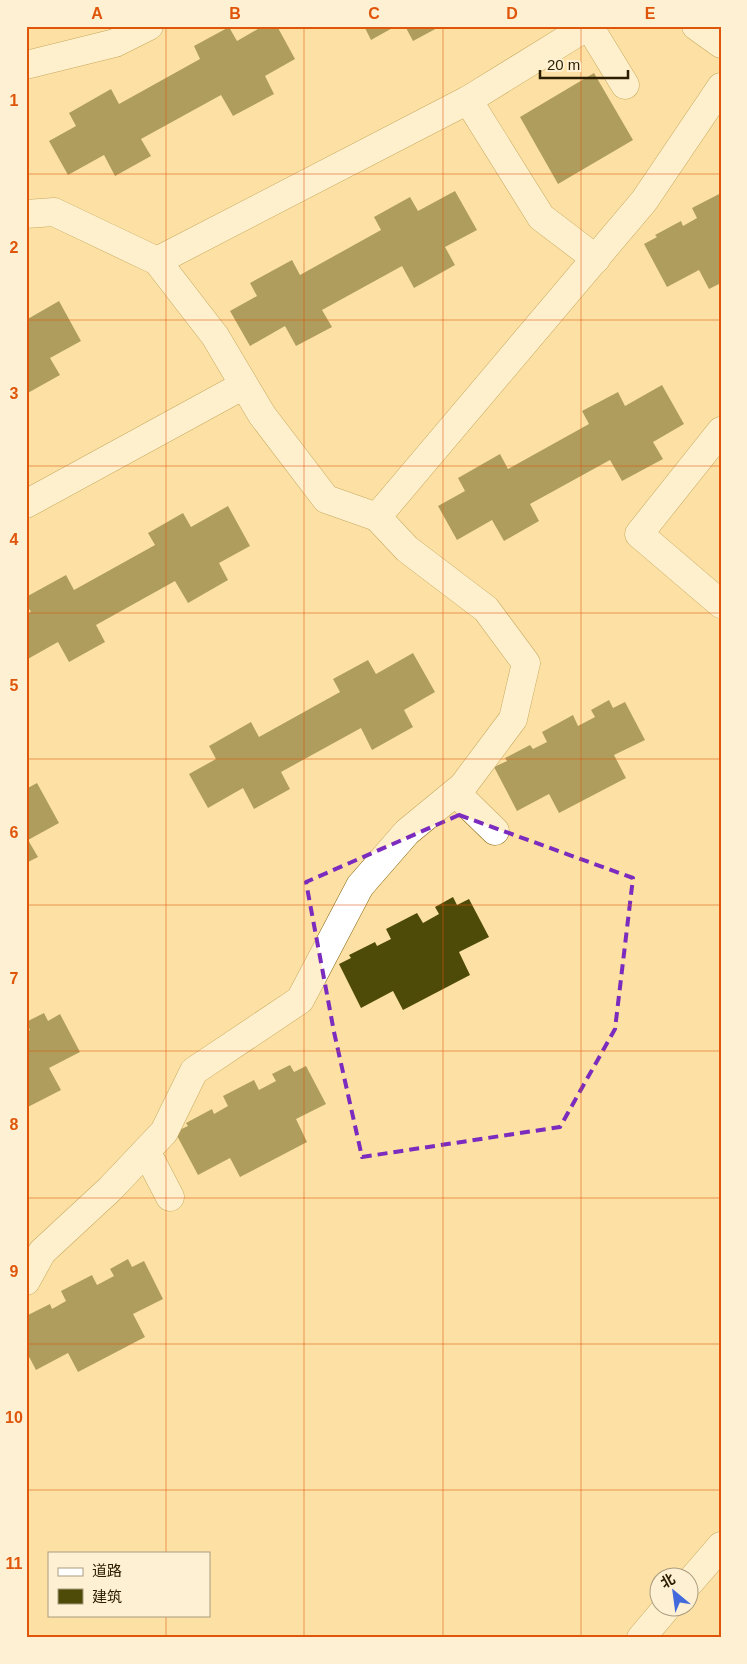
<svg xmlns="http://www.w3.org/2000/svg" width="747" height="1664" font-family="Helvetica,'Noto Sans SC',sans-serif">
	<style>
		.building { fill: #4e4b08 }
		.lines { fill: none; stroke-linecap: round; stroke-linejoin: round }
		.minor-casing { stroke: #846409; stroke-width: 29 }
		.minor { stroke: #fff; stroke-width: 28 }
		.marked { fill: none; stroke: #7b2cbf; stroke-width: 4; stroke-dasharray: 10 6; stroke-linejoin: round }
		.grid { fill: none; stroke: #df560b; stroke-width: 1; stroke-opacity: 0.55 }
		.neatline { fill: none; stroke: #df560b; stroke-width: 2 }
		.grid-label { font-size: 16px; text-anchor: middle; font-weight: bold; fill: #df560b }
	</style>
	<rect width="100%" height="100%" fill="#fde1a4"/>
	<g class="building">
		<polygon points="263,26 277,26 295,59 265,76 274,94 233,116 221,95 141,139 151,156 115,176 104,155 68,175 49,141 76,126 69,113 111,89 119,104 200,59 194,46 229,27 237,41"/>
		<polygon points="364,26 396,26 371,40"/>
		<polygon points="405,26 441,26 413,41"/>
		<polygon points="594,73 633,140 558,184 520,117"/>
		<polygon points="455,191 477,230 445,247 455,265 414,288 402,266 322,310 332,327 296,346 285,326 250,346 230,311 257,296 250,283 292,260 300,275 381,230 374,217 410,197 418,211"/>
		<polygon points="721,193 721,283 709,289 699,270 667,287 644,244 657,237 655,235 681,221 683,226 697,218 692,208"/>
		<polygon points="59,301 81,341 50,358 60,375 26,394 26,320"/>
		<polygon points="662,385 684,424 653,442 663,459 622,481 610,460 530,504 539,521 504,541 492,520 457,540 438,506 465,491 458,478 500,454 508,469 589,424 582,411 618,392 625,406"/>
		<polygon points="228,506 250,546 219,563 228,580 188,603 175,581 96,625 105,642 69,662 58,642 26,660 26,614 31,612 26,604 26,597 66,575 74,590 155,545 148,533 183,513 191,527"/>
		<polygon points="413,653 435,692 404,710 413,727 372,750 361,728 281,772 290,789 254,809 243,788 208,808 189,774 216,759 209,746 251,722 259,737 340,692 333,679 368,660 376,674"/>
		<polygon points="609,700 613,708 625,702 645,740 614,755 626,778 559,813 549,794 517,811 494,767 507,761 505,758 530,745 533,749 547,742 542,732 573,715 578,726 595,717 591,710"/>
		<polygon points="37,783 59,823 28,840 38,857 26,863 26,789"/>
		<polygon points="453,897 457,905 469,899 489,937 459,952 470,975 403,1010 393,991 361,1008 339,964 351,958 349,955 375,942 377,946 391,939 386,929 417,913 423,923 439,914 435,907"/>
		<polygon points="44,1013 48,1021 60,1014 80,1052 49,1068 61,1090 26,1108 26,1032 30,1030 26,1022"/>
		<polygon points="290,1065 294,1072 306,1066 326,1104 296,1119 307,1142 240,1177 230,1158 198,1175 175,1132 188,1126 186,1123 212,1109 214,1114 228,1106 223,1096 254,1080 259,1090 276,1081 272,1074"/>
		<polygon points="128,1259 132,1267 144,1261 163,1299 133,1314 145,1337 78,1372 68,1353 36,1370 26,1351 26,1316 50,1304 52,1309 66,1301 61,1291 92,1275 97,1285 114,1276 110,1269"/>
	</g>
	<g class="lines">
		<g class="minor-casing">
			<g id="minor">
				<polyline points="589,26 625,85"/>
				<polyline points="696,26 721,44"/>
				<polyline points="26,65 115,43 149,26"/>
				<polyline points="468,100 588,26"/>
				<polyline points="26,214 54,212 157,261 215,336 262,415 326,499 377,517"/>
				<polyline points="157,261 468,100 541,217 596,259"/>
				<polyline points="721,431 639,534 721,604"/>
				<polyline points="26,504 244,385"/>
				<polyline points="456,793 495,831"/>
				<polyline points="146,1151 170,1197"/>
				<polyline points="26,1281 42,1252 110,1189 164,1132 194,1071 300,1000 360,886 407,832 463,786 513,719 526,663 486,609 407,549 377,517 644,201 721,87"/>
				<polyline points="690,1582 721,1546"/>
				<polyline points="641,1638 668,1606"/>
			</g>
		</g>
		<use href="#minor" class="minor"/>
	</g>
	<path d="M0 0H747V1664H0ZM459 815 633 878 615 1029 560 1127 362 1157 334 1032 306 882Z" fill="#fde1a4" fill-opacity=".55" fill-rule="evenodd"/>
	<path class="marked" d="M459 815 633 878 615 1029 560 1127 362 1157 334 1032 306 882Z"/>
	<path class="grid" d="M166 26V1553M304 26V1638M443 26V1638M581 26V1638M26 174H721M26 320H721M26 466H721M26 613H721M26 759H721M26 905H721M26 1051H721M26 1198H721M26 1344H721M26 1490H721M166 1615V1638"/>
	<rect width="747" height="1664" fill="none" stroke="#fef0d3" stroke-width="55"/>
	<rect x="48" y="1552" width="162" height="65" fill="#fef0d3" stroke="#aa9c7f"/>
	<rect x="58" y="1568" width="25" height="8" fill="#ffffff" stroke="#aa9c7f"/>
	<text x="92" y="1576" font-size="15" fill="#2c1f00">道路</text>
	<rect x="58" y="1589" width="25" height="15" fill="#4e4b08" stroke="#aa9c7f"/>
	<text x="92" y="1602" font-size="15" fill="#2c1f00">建筑</text>
	<g transform="translate(674 1592) rotate(331)"><circle r="24" fill="#fef0d3" stroke="#aa9c7f"/>
	<path d="M0-4L9 19L0 12L-9 19Z" fill="#426adc"/>
	<text y="-8" font-size="14" font-weight="bold" text-anchor="middle" fill="#2c1f00">北</text>
	</g>
	<path d="M540 70v8h88v-8" fill="none" stroke="#2c1f00" stroke-width="2.5"/>
	<text x="547" y="70" font-size="15" fill="#2c1f00" stroke="#fef0d3" stroke-width="4" paint-order="stroke">20 m</text>
	<rect x="28" y="28" width="692" height="1608" class="neatline"/>
	<g class="grid-label">
		<text x="97" y="19">A</text>
		<text x="235" y="19">B</text>
		<text x="374" y="19">C</text>
		<text x="512" y="19">D</text>
		<text x="650" y="19">E</text>
		<text x="14" y="106">1</text>
		<text x="14" y="253">2</text>
		<text x="14" y="399">3</text>
		<text x="14" y="545">4</text>
		<text x="14" y="691">5</text>
		<text x="14" y="838">6</text>
		<text x="14" y="984">7</text>
		<text x="14" y="1130">8</text>
		<text x="14" y="1277">9</text>
		<text x="14" y="1423">10</text>
		<text x="14" y="1569">11</text>
	</g>
</svg>
